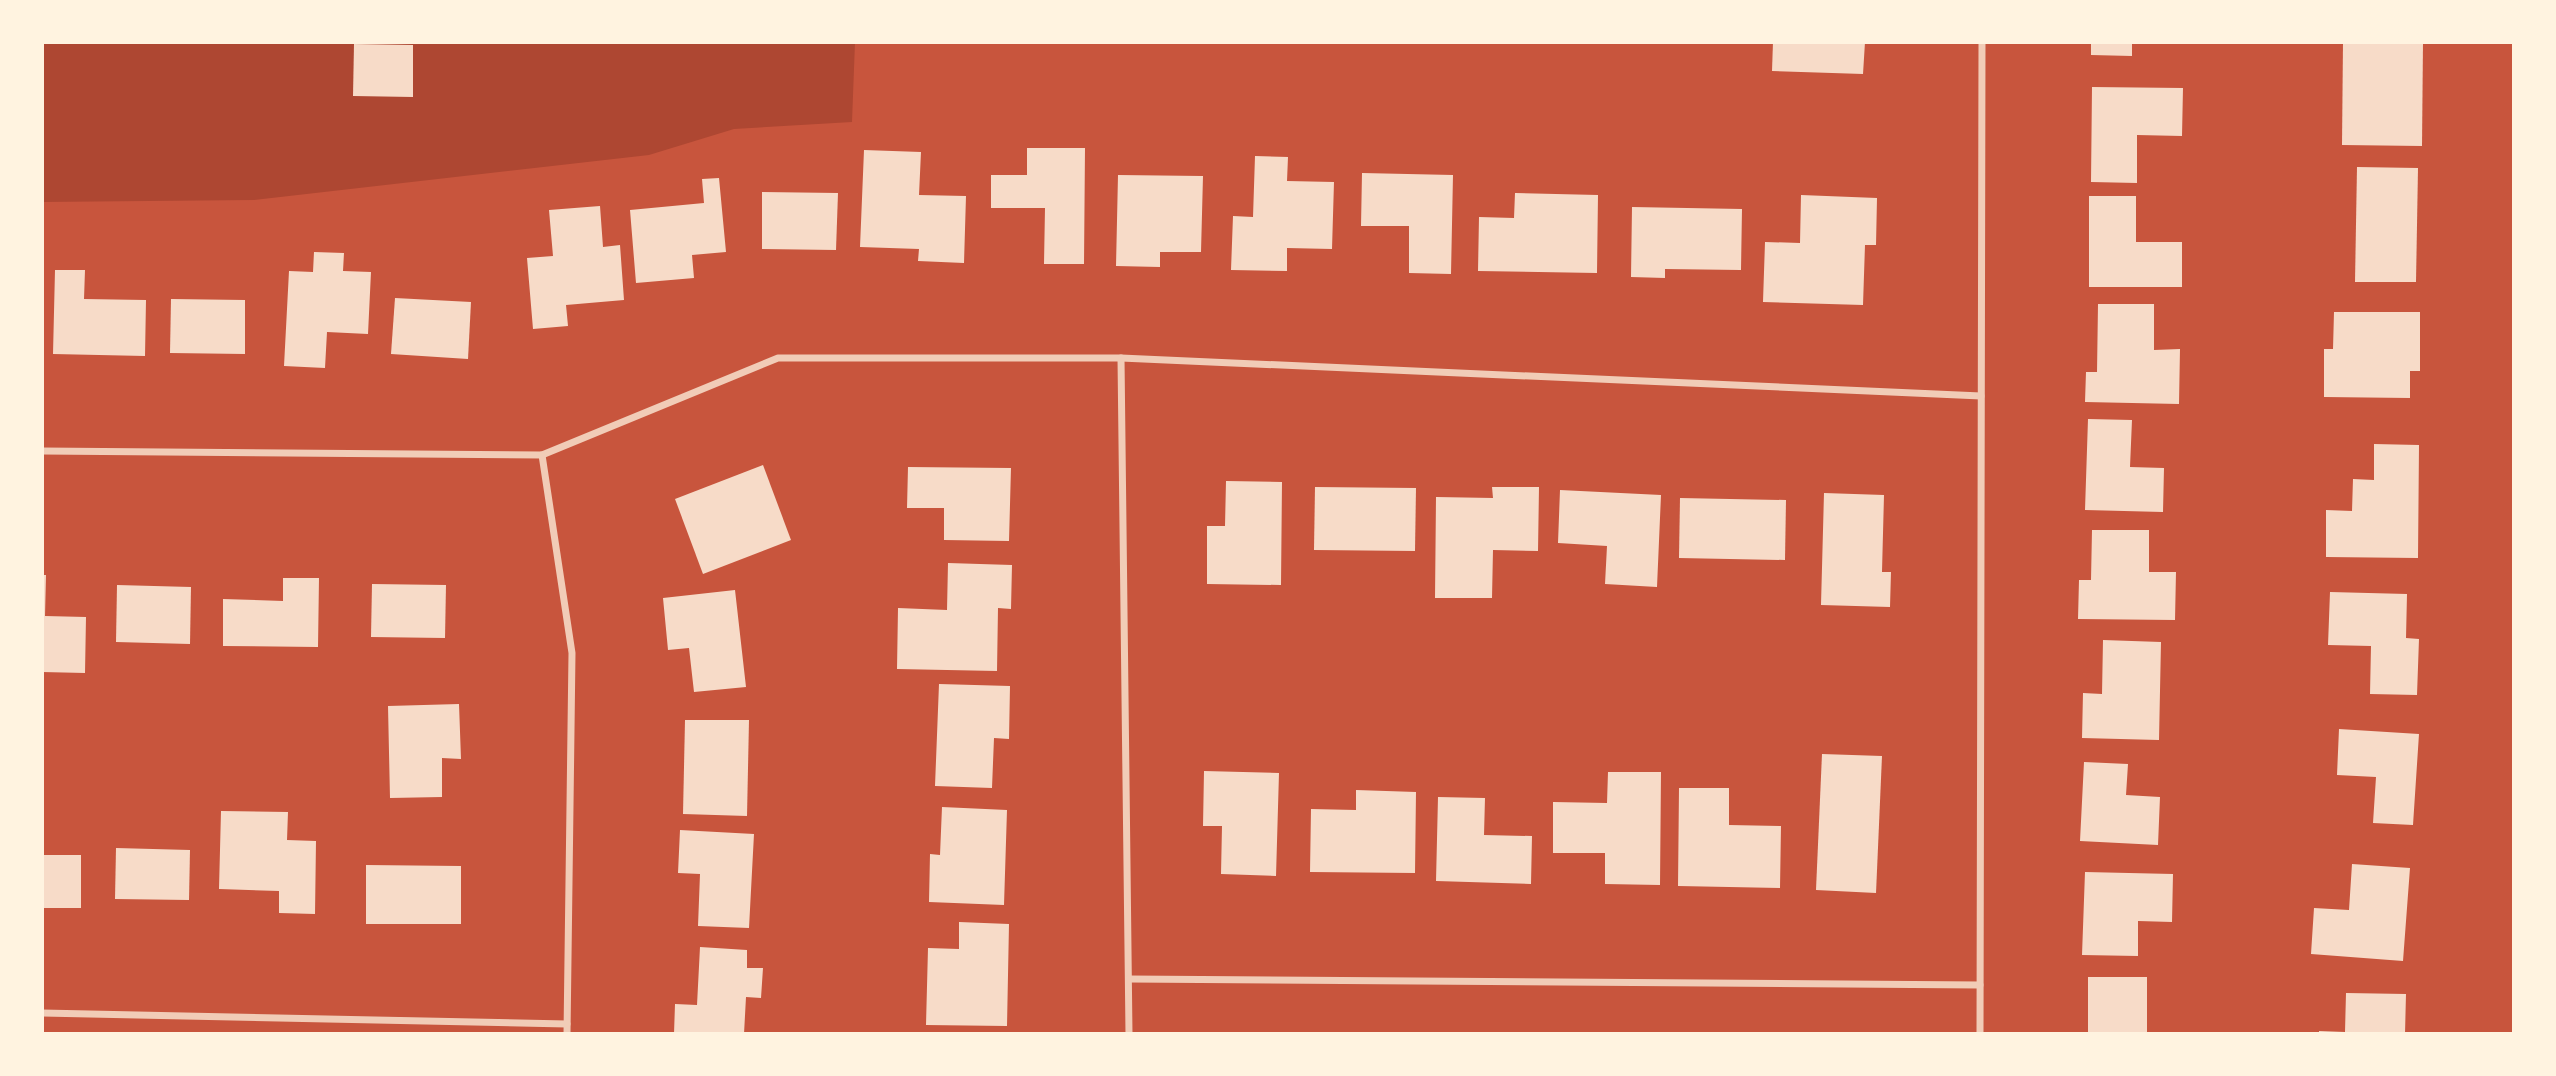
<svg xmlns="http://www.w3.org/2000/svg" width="2556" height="1076" font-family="Montserrat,sans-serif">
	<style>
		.green { fill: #ae4732 }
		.building { fill: #f7dbc8 }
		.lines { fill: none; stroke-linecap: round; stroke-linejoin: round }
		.minor { stroke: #f1ccb7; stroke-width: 7 }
	</style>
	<rect width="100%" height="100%" fill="#c8553d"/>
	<polygon class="green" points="42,42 855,42 852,122 734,129 649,155 254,200 42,202"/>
	<g class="building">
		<polygon points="1773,42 1865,42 1863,74 1772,71"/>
		<polygon points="2091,42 2132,42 2132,56 2091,55"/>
		<polygon points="2343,42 2423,42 2422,146 2342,145"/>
		<polygon points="354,44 413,45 413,97 353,96"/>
		<polygon points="2092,87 2183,88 2182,136 2137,135 2137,183 2091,182"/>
		<polygon points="1027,148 1085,148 1084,264 1044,264 1045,208 991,208 991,175 1027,175"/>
		<polygon points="864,150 921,152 919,195 966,196 964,263 918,261 919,249 860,247"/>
		<polygon points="1255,156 1288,157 1287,181 1334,182 1332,249 1287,248 1287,271 1231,270 1233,216 1253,217"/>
		<polygon points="2357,167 2418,168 2416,282 2355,282"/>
		<polygon points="1362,173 1453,175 1451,274 1409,273 1409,226 1361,226"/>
		<polygon points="1118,175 1203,176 1201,252 1160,252 1160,267 1116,266"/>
		<polygon points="719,178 726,252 692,255 694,278 636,283 630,210 704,203 702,179"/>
		<polygon points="762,192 838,193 836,250 762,249"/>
		<polygon points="1515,193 1598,195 1597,273 1478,271 1479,217 1514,218"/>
		<polygon points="1801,195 1877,198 1876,245 1865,245 1863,305 1763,302 1765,242 1800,243"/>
		<polygon points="2089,196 2136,196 2136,242 2182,242 2182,287 2089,287"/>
		<polygon points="600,206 603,247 620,245 624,300 566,305 568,326 533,329 527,258 553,256 549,210"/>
		<polygon points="1632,207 1742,209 1741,270 1665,269 1665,278 1631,277"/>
		<polygon points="314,252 344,253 343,271 371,272 368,334 327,332 325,368 284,366 289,271 313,272"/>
		<polygon points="55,270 85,270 84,299 146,300 145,356 53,354"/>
		<polygon points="395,298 471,302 468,359 391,354"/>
		<polygon points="171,299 245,300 245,354 170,353"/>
		<polygon points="2098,304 2154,304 2154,350 2180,349 2179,404 2085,402 2086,372 2097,372"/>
		<polygon points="2334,312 2420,312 2420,371 2410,371 2410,398 2324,397 2324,349 2333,349"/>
		<polygon points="2088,419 2132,420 2130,467 2164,468 2163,512 2085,510"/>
		<polygon points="2374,444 2419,445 2418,558 2326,557 2326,510 2352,511 2353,479 2374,480"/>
		<polygon points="763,465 791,540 703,574 675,499"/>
		<polygon points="908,467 1011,468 1009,541 944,540 944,508 907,508"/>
		<polygon points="1226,481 1282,482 1281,585 1207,584 1207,526 1225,526"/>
		<polygon points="1315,487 1416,488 1415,551 1314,550"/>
		<polygon points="1492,487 1539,487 1538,551 1493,550 1492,598 1435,598 1436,497 1493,498"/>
		<polygon points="1560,490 1661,495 1657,587 1605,584 1607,546 1558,543"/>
		<polygon points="1824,493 1884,495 1882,572 1891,572 1890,607 1821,605"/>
		<polygon points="1680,498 1786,500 1785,560 1679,558"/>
		<polygon points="2092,530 2149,530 2149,572 2176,572 2175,620 2078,619 2079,580 2091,580"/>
		<polygon points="948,563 1012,565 1011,609 998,608 997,671 897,669 898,608 947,610"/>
		<polygon points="42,575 46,575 45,616 86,617 85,673 42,672"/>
		<polygon points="283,578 319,578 318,647 223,646 223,599 283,601"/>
		<polygon points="372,584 446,585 445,638 371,637"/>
		<polygon points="117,585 191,587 190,644 116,642"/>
		<polygon points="735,590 746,687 694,692 689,648 668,650 663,598"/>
		<polygon points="2330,592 2407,594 2406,638 2419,639 2417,695 2370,694 2371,646 2328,645"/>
		<polygon points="2103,640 2161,642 2159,740 2082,738 2083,693 2102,694"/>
		<polygon points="939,684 1010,686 1009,739 994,738 992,788 935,786"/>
		<polygon points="459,704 461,759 442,758 442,797 390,798 388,706"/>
		<polygon points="685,720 749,720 747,816 683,814"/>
		<polygon points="2339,729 2419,734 2413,825 2373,823 2376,777 2337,775"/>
		<polygon points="1822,754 1882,756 1876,893 1816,890"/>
		<polygon points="2084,762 2128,764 2126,795 2160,797 2158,845 2080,841"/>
		<polygon points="1204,771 1279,773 1276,876 1221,874 1222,826 1203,826"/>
		<polygon points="1608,772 1661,772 1660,885 1605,884 1605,853 1553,853 1553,802 1607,803"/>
		<polygon points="1679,788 1729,788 1729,825 1781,826 1780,888 1678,886"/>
		<polygon points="1356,790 1416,792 1415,873 1310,872 1311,809 1356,810"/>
		<polygon points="1438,797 1485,798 1484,835 1532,836 1531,884 1436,881"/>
		<polygon points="942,807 1007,810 1004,905 929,902 930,854 940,855"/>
		<polygon points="221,811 288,812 287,840 316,841 315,914 279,913 279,891 219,889"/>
		<polygon points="680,830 754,834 749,928 698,926 700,874 678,873"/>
		<polygon points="116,848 190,850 189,900 115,899"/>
		<rect x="42" y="855" width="39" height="53"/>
		<polygon points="2352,864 2410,868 2403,961 2311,954 2314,908 2349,910"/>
		<polygon points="366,865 461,866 461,924 366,924"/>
		<polygon points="2085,872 2173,874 2172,922 2138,921 2138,956 2082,955"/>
		<polygon points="959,922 1009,924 1007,1026 926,1025 928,948 959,949"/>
		<polygon points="700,947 747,950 747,968 763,968 761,998 746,997 744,1034 674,1034 675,1004 697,1005"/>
		<rect x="2088" y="977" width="59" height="57"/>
		<polygon points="2346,993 2406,994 2405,1034 2319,1034 2319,1031 2345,1032"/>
	</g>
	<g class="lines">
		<g class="minor">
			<polyline points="1121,358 1129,1034"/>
			<polyline points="42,451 542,455 778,358 1121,358 1981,396"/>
			<polyline points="542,455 572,653 567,1034"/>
			<polyline points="1129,979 1980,985"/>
			<polyline points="42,1013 567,1024"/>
			<polyline points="1980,1034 1982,42"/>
		</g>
	</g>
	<rect width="2556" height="1076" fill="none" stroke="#fff3e0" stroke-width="88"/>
</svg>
